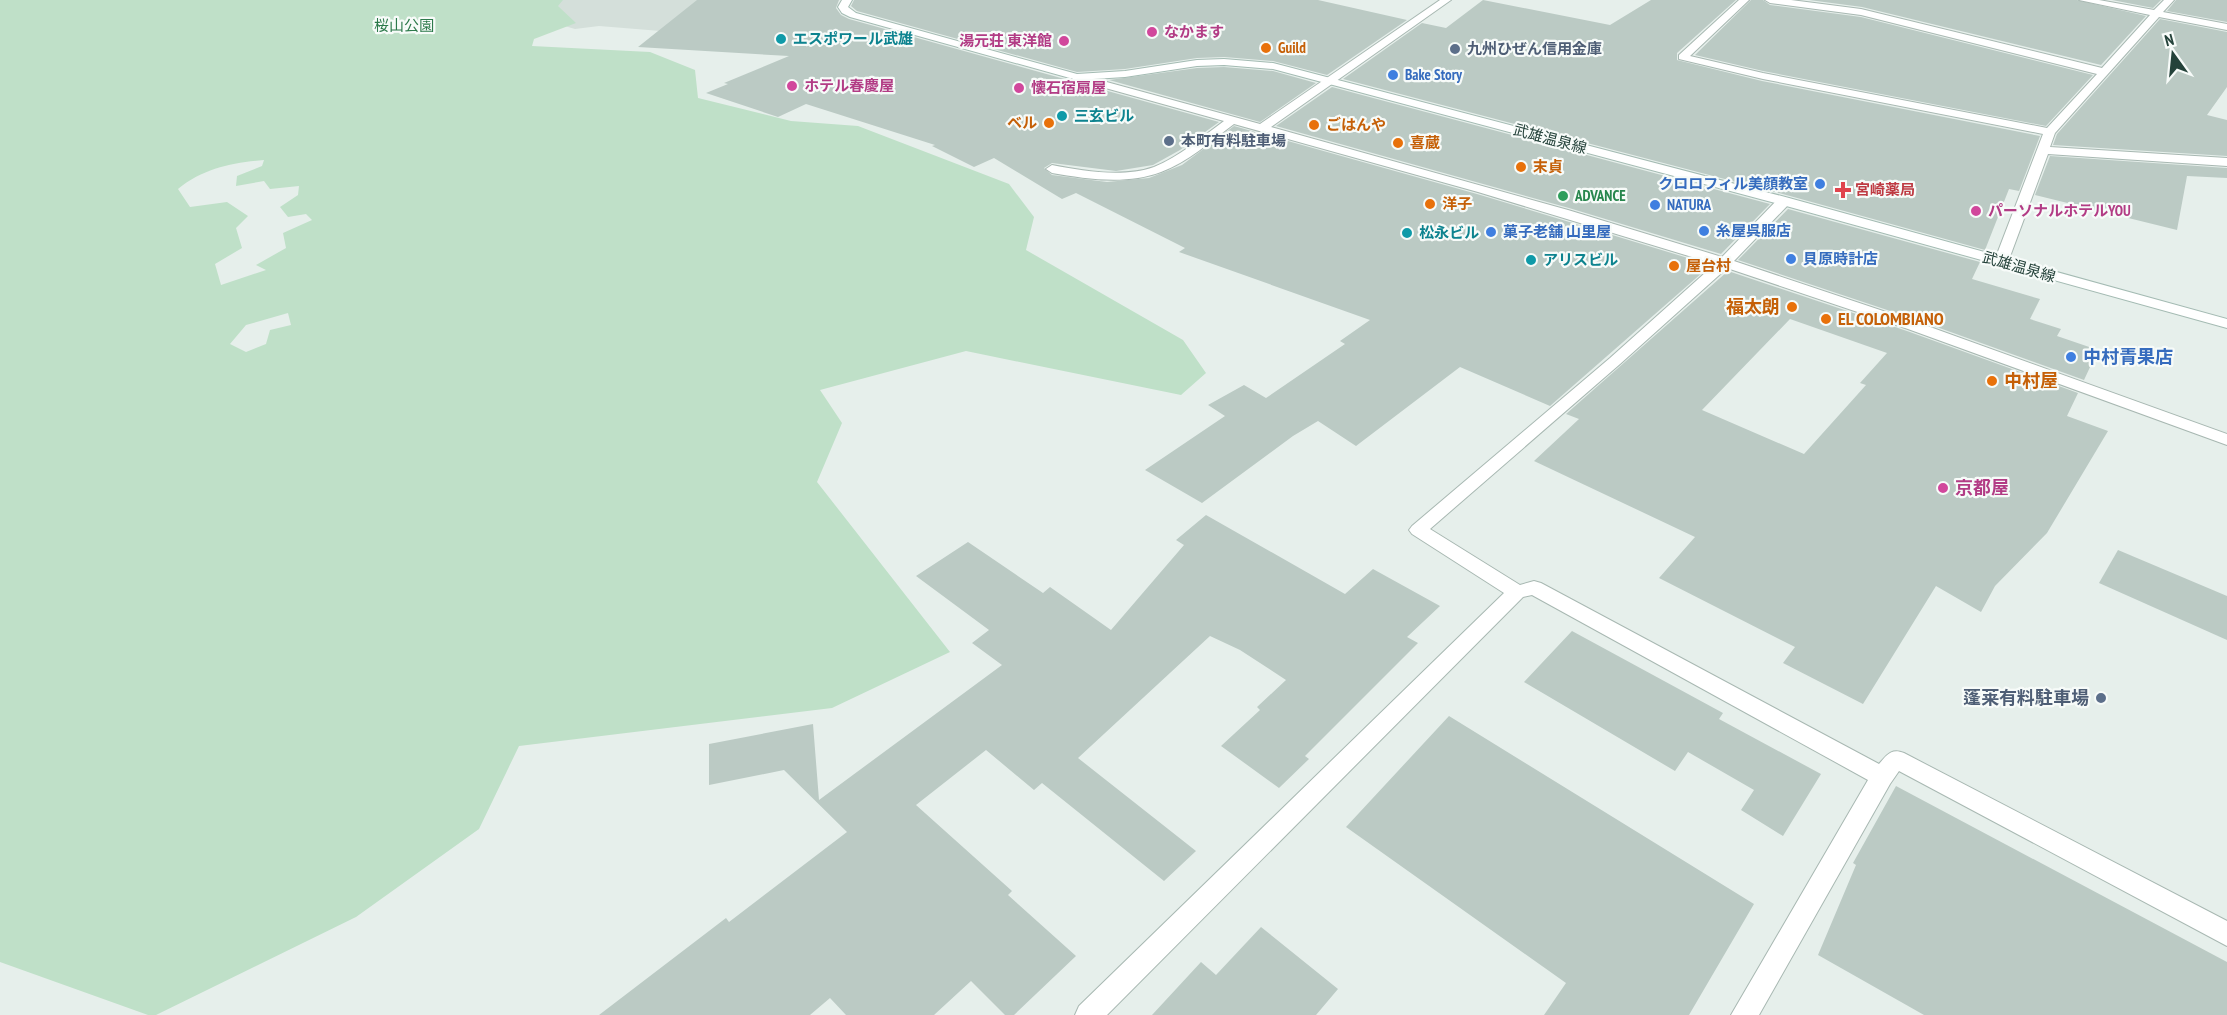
<svg xmlns="http://www.w3.org/2000/svg" width="2227" height="1015" font-family="'PT Sans Narrow','Noto Sans JP',sans-serif">
	<style>
		.built { fill: #d4dfda }
		.green { fill: #bfe0c8; fill-rule: evenodd }
		.building { fill: #bbcac4; fill-rule: evenodd }
		.lines { fill: none; stroke-linecap: round; stroke-linejoin: round }
		.street-casing { stroke: #a8b8b2; stroke-width: 2 }
		.secondary-casing { stroke: #a4bbb3; stroke-width: 2 }
		.street { fill: #fff; fill-rule: evenodd }
		.secondary { fill: #fff; fill-rule: evenodd }
		.hotel-dot { fill: #d1479c; stroke: #f7fbf9; stroke-width: 2 }
		.culture-dot { fill: #0f9aa8; stroke: #f7fbf9; stroke-width: 2 }
		.food-dot { fill: #e8710a; stroke: #f7fbf9; stroke-width: 2 }
		.service-dot { fill: #5c6f8a; stroke: #f7fbf9; stroke-width: 2 }
		.shop-dot { fill: #3f7fe0; stroke: #f7fbf9; stroke-width: 2 }
		.health-dot { fill: #e0444e; stroke: #f7fbf9; stroke-width: 2 }
		.leisure-dot { fill: #2e9e5b; stroke: #f7fbf9; stroke-width: 2 }
		.labels { text-anchor: middle; stroke-width: 4.5; stroke-linejoin: round; paint-order: stroke }
		.far-park-label { font-size: 15px; fill: #2d7a4b; stroke: #f7fbf9 }
		.far-hotel-label { font-size: 15px; font-weight: bold; fill: #b23c85; stroke: #f7fbf9; text-anchor: start }
		.far-culture-label { font-size: 15px; font-weight: bold; fill: #0d838f; stroke: #f7fbf9; text-anchor: start }
		.far-food-label { font-size: 15px; font-weight: bold; fill: #c56008; stroke: #f7fbf9; text-anchor: start }
		.far-service-label { font-size: 15px; font-weight: bold; fill: #4e5e75; stroke: #f7fbf9; text-anchor: start }
		.far-shop-label { font-size: 15px; font-weight: bold; fill: #366cbe; stroke: #f7fbf9; text-anchor: start }
		.far-street-label { font-size: 15px; fill: #24423a; stroke: #f7fbf9 }
		.far-health-label { font-size: 15px; font-weight: bold; fill: #be3a42; stroke: #f7fbf9; text-anchor: start }
		.far-leisure-label { font-size: 15px; font-weight: bold; fill: #27864d; stroke: #f7fbf9; text-anchor: start }
		.food-label { font-size: 18px; font-weight: bold; fill: #c56008; stroke: #f7fbf9; text-anchor: start }
		.shop-label { font-size: 18px; font-weight: bold; fill: #366cbe; stroke: #f7fbf9; text-anchor: start }
		.hotel-label { font-size: 18px; font-weight: bold; fill: #b23c85; stroke: #f7fbf9; text-anchor: start }
		.service-label { font-size: 18px; font-weight: bold; fill: #4e5e75; stroke: #f7fbf9; text-anchor: end }
	</style>
	<rect width="100%" height="100%" fill="#e6efeb"/>
	<polygon class="built" points="540,0 825,0 673,32 599,26 575,29 534,17"/>
	<path class="green" d="M0 0H563L558 6 576 23 534 39 532 46 650 52 695 70 698 98 791 121 858 126 1009 184 1034 217 1026 250 1183 340 1206 373 1181 395 966 351 820 390 842 423 817 482 950 652 832 708 519 746 479 829 356 917 156 1015H148L0 962ZM264 160 262 166 237 176 236 186 264 181 270 189 299 186 298 195 280 207 288 217 306 214 312 220 283 233 286 248 256 265 266 270 221 285 215 264 242 248 236 228 248 216 227 202 190 207 178 189C204 168 232 163 264 160ZM288 313 291 325 270 330 266 344 246 352 230 344 246 325Z"/>
	<g class="building">
		<polygon points="697,0 839,0 836,8 841,15 849,19 1219,122 1180,150 1153,165 1116,171 1052,163 1044,168 1052,175 1107,182 1149,178 1182,165 1234,126 1477,194 1711,265 1550,406 1460,367 1356,446 1318,421 1293,436 1202,503 1145,470 1225,416 1208,405 1244,385 1266,398 1345,344 1340,341 1370,320 1179,252 1185,248 1076,193 1062,199 994,158 974,167 932,146 935,145 806,104 778,117 706,93 728,84 724,83 789,56 638,47"/>
		<polygon points="854,0 1318,0 1407,20 1327,75 1273,61 1224,57 1197,58 1125,69 1077,72 857,11 851,6"/>
		<polygon points="1483,0 1610,25 1651,0 1736,0 1677,53 1677,60 1762,81 2040,136 2019,191 2009,189 1985,250 1790,196 1343,79 1422,23 1446,28"/>
		<polygon points="1751,0 1763,0 1770,5 1861,17 2093,75 2046,126 1763,71 1695,55"/>
		<polygon points="1809,0 2077,0 2146,16 2101,65 1862,7"/>
		<polygon points="2112,0 2161,0 2153,8"/>
		<polygon points="2176,0 2227,0 2227,22 2167,11"/>
		<polygon points="2160,19 2227,32 2227,87 2207,115 2227,120 2227,156 2053,145 2057,134"/>
		<polygon points="1224,67 1273,71 1316,83 1260,122 1109,80 1197,68"/>
		<polygon points="1332,87 1770,204 1721,254 1569,208 1276,126"/>
		<polygon points="2050,156 2227,168 2227,178 2187,176 2177,230 2035,195"/>
		<polygon points="1788,209 1980,262 1972,279 2040,299 2030,319 2061,329 2057,336 2098,350 2084,380 1920,321 1738,260"/>
		<path d="M1728 271 1907 331 2078 393 2067 416 2108 431 2047 533 1995 586 1981 612 1936 586 1863 704 1783 663 1795 647 1659 578 1695 537 1534 461 1579 419 1566 414ZM1790 319 1887 353 1860 383 1866 385 1804 454 1702 410Z"/>
		<polygon points="1206,515 1345,594 1373,569 1440,606 1407,637 1418,643 1305,756 1309,759 1279,788 1221,746 1260,710 1257,707 1286,680 1240,650 1210,636 1078,758 1196,851 1164,881 1042,783 1034,790 986,750 916,805 1012,891 1008,895 1076,956 1014,1015 1005,1015 971,981 934,1015 846,1015 830,998 810,1015 599,1015 726,918 729,922 847,832 784,770 709,785 709,744 813,724 819,800 1002,665 972,643 989,630 916,576 968,542 1043,593 1050,587 1111,630 1184,545 1176,540"/>
		<polygon points="2118,550 2227,596 2227,640 2099,583"/>
		<polygon points="1572,631 1723,713 1719,719 1821,774 1783,836 1741,810 1754,790 1688,752 1675,771 1524,682"/>
		<polygon points="1449,716 1754,904 1689,1015 1544,1015 1566,983 1346,827"/>
		<polygon points="1896,786 2227,962 2227,1015 1924,1015 1818,955 1856,865 1853,863"/>
		<polygon points="1261,927 1338,989 1316,1015 1152,1015 1201,962 1216,975"/>
	</g>
	<g class="lines">
		<g class="street-casing">
			<g id="street">
				<path d="M1440 0H1451L1271 127 1568 210 1722 257 1779 198H1789L1790 201 1789 204 1734 261 1919 323 2227 434V445L1908 329 1727 268 1620 364 1430 529 1520 585 1534 581 1541 583 1879 764C1887 755 1891 748 1904 753L2227 921V946L1899 771 1890 784 1759 1015H1731L1868 780 1532 595 1523 597 1107 1015H1075L1079 1006 1504 593 1412 534 1409 530 1412 526 1610 358 1715 264 1478 192 1234 124C1211 141 1188 162 1161 172 1127 185 1087 179 1052 173L1046 169 1052 165C1083 171 1123 178 1154 167 1179 157 1202 137 1224 121L1073 79V75H1081L1260 124Z"/>
				<polygon points="1739,0 1749,0 1690,56 1763,73 2047,128 2097,74 1861,15 1770,3 1765,0 1791,0 1861,9 2102,68 2150,15 2079,0 2099,0 2154,10 2164,0 2174,0 2163,12 2227,24 2227,30 2159,17 2055,133 2050,147 2227,158 2227,166 2048,154 2008,262 2006,265 1996,265 1994,262 2043,134 1763,79 1679,59 1679,55"/>
			</g>
		</g>
		<g class="secondary-casing">
			<polygon id="secondary" points="842,0 852,0 848,7 856,13 1077,74 1125,71 1197,60 1224,59 1273,63 1789,198 2227,319 2227,328 1779,204 1273,69 1224,65 1197,66 1125,77 1077,80 850,17 842,13 838,7"/>
		</g>
		<use href="#street" class="street"/>
		<use href="#secondary" class="secondary"/>
	</g>
	<g class="hotel-dot">
		<circle cx="1152" cy="32" r="6"/>
		<circle cx="1064" cy="41" r="6"/>
		<circle cx="792" cy="86" r="6"/>
		<circle cx="1019" cy="88" r="6"/>
		<circle cx="1976" cy="211" r="6"/>
		<circle cx="1943" cy="488" r="6"/>
	</g>
	<g class="culture-dot">
		<circle cx="781" cy="39" r="6"/>
		<circle cx="1062" cy="116" r="6"/>
		<circle cx="1407" cy="233" r="6"/>
		<circle cx="1531" cy="260" r="6"/>
	</g>
	<g class="food-dot">
		<circle cx="1266" cy="48" r="6"/>
		<circle cx="1049" cy="123" r="6"/>
		<circle cx="1314" cy="125" r="6"/>
		<circle cx="1398" cy="143" r="6"/>
		<circle cx="1521" cy="167" r="6"/>
		<circle cx="1430" cy="204" r="6"/>
		<circle cx="1674" cy="266" r="6"/>
		<circle cx="1792" cy="307" r="6"/>
		<circle cx="1826" cy="319" r="6"/>
		<circle cx="1992" cy="381" r="6"/>
	</g>
	<g class="service-dot">
		<circle cx="1455" cy="49" r="6"/>
		<circle cx="1169" cy="141" r="6"/>
		<circle cx="2101" cy="698" r="6"/>
	</g>
	<g class="shop-dot">
		<circle cx="1393" cy="75" r="6"/>
		<circle cx="1820" cy="184" r="6"/>
		<circle cx="1655" cy="205" r="6"/>
		<circle cx="1704" cy="231" r="6"/>
		<circle cx="1491" cy="232" r="6"/>
		<circle cx="1791" cy="259" r="6"/>
		<circle cx="2071" cy="357" r="6"/>
	</g>
	<path class="health-dot" d="M1840 181h6v6h6v6h-6v6h-6v-6h-6v-6h6z"/>
	<circle class="leisure-dot" cx="1563" cy="196" r="6"/>
	<g class="labels">
		<g class="far-park-label">
			<text x="404" y="31">桜山公園</text>
		</g>
		<g class="far-hotel-label">
			<text x="1164" y="37">なかます</text>
			<text x="1052" y="46" text-anchor="end">湯元荘 東洋館</text>
			<text x="804" y="91">ホテル春慶屋</text>
			<text x="1031" y="93">懐石宿扇屋</text>
			<text x="1988" y="216">パーソナルホテルYOU</text>
		</g>
		<g class="far-culture-label">
			<text x="793" y="44">エスポワール武雄</text>
			<text x="1074" y="121">三玄ビル</text>
			<text x="1419" y="238">松永ビル</text>
			<text x="1543" y="265">アリスビル</text>
		</g>
		<g class="far-food-label">
			<text x="1278" y="53">Guild</text>
			<text x="1037" y="128" text-anchor="end">ベル</text>
			<text x="1326" y="130">ごはんや</text>
			<text x="1410" y="148">喜蔵</text>
			<text x="1533" y="172">末貞</text>
			<text x="1442" y="209">洋子</text>
			<text x="1686" y="271">屋台村</text>
		</g>
		<g class="far-service-label">
			<text x="1467" y="54">九州ひぜん信用金庫</text>
			<text x="1181" y="146">本町有料駐車場</text>
		</g>
		<g class="far-shop-label">
			<text x="1405" y="80">Bake Story</text>
			<text x="1808" y="189" text-anchor="end">クロロフィル美顔教室</text>
			<text x="1667" y="210">NATURA</text>
			<text x="1716" y="236">糸屋呉服店</text>
			<text x="1503" y="237">菓子老舗 山里屋</text>
			<text x="1803" y="264">貝原時計店</text>
		</g>
		<g class="far-street-label">
			<text transform="translate(1550 139) rotate(15)" y="5">武雄温泉線</text>
			<text transform="translate(2019 267) rotate(16)" y="5">武雄温泉線</text>
		</g>
		<g class="far-health-label">
			<text x="1855" y="195">宮崎薬局</text>
		</g>
		<g class="far-leisure-label">
			<text x="1575" y="201">ADVANCE</text>
		</g>
		<g class="food-label">
			<text x="1780" y="313" text-anchor="end">福太朗</text>
			<text x="1838" y="325">EL COLOMBIANO</text>
			<text x="2004" y="387">中村屋</text>
		</g>
		<g class="shop-label">
			<text x="2083" y="363">中村青果店</text>
		</g>
		<g class="hotel-label">
			<text x="1955" y="494">京都屋</text>
		</g>
		<g class="service-label">
			<text x="2089" y="704">蓬莱有料駐車場</text>
		</g>
	</g>
	<g transform="translate(2173 54) rotate(345)" stroke="#f7fbf9" stroke-width="4.5" paint-order="stroke">
	<path d="M0-4.5L10 22L0 15L-10 22Z" fill="#24423a"/>
	<text y="-9" font-size="16" font-weight="bold" text-anchor="middle" fill="#24423a">N</text>
	</g>
</svg>
